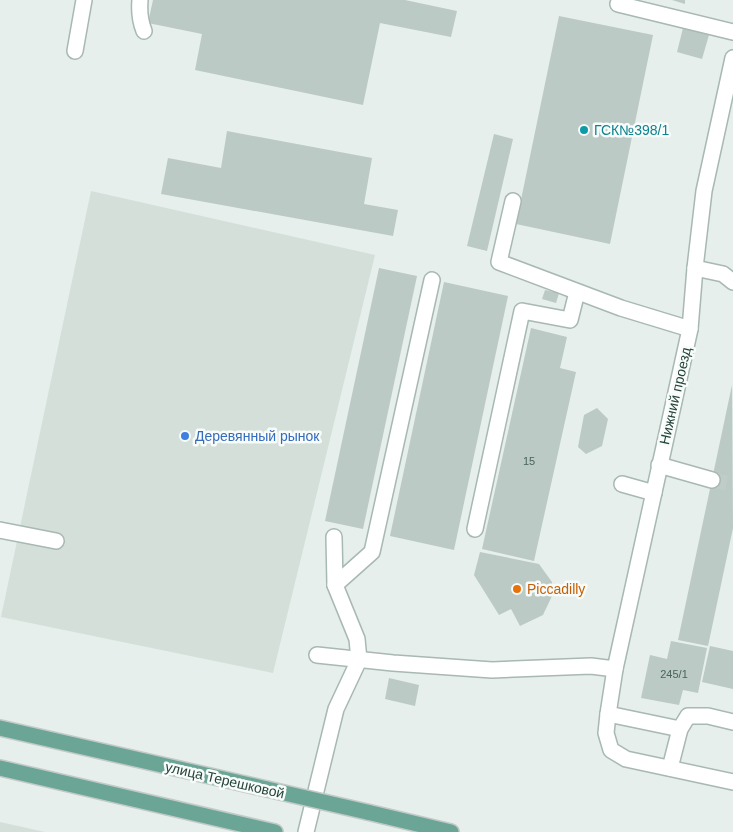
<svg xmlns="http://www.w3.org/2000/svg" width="733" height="832" font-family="Arial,sans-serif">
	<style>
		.built { fill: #d4dfda }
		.building { fill: #bbcac4 }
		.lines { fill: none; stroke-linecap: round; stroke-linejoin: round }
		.minor-tunnel { stroke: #bfccc8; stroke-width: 15; stroke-dasharray: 15 8; stroke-linecap: butt }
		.minor-casing { stroke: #a8b8b2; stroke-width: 18 }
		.major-casing { stroke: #c2cac8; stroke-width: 18 }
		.minor { stroke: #fff; stroke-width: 15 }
		.major { stroke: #6aa596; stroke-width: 15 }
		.major-bridge-casing { stroke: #c2cac8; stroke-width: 18; stroke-linecap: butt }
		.major-bridge { stroke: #6aa596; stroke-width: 15 }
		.culture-dot { fill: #0f9aa8; stroke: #f7fbf9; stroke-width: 2 }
		.shop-dot { fill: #3f7fe0; stroke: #f7fbf9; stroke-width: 2 }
		.food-dot { fill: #e8710a; stroke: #f7fbf9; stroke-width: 2 }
		.labels { text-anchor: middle; stroke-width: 5; stroke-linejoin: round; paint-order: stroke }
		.number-label { font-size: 11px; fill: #4a645c }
		.culture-label { font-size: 14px; fill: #0d838f; stroke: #f7fbf9; text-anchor: start }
		.street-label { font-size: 14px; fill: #24423a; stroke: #f7fbf9 }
		.shop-label { font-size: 14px; fill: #366cbe; stroke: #f7fbf9; text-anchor: start }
		.food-label { font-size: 14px; fill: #c56008; stroke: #f7fbf9; text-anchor: start }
	</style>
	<rect width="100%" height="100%" fill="#e6efeb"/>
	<g class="built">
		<polygon points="91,191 375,255 273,673 1,617"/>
		<polygon points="0,822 45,832 0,832"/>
	</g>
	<g class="building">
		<polygon points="153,0 405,0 457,11 451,37 380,23 363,105 195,70 202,34 148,23"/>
		<polygon points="672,0 685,0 685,4"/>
		<polygon points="559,16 653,35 610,244 516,224"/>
		<polygon points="683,28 709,35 702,59 677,52"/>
		<polygon points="227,131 372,158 364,204 398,210 393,236 161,194 168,158 221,168"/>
		<polygon points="494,134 513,139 487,251 467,246"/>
		<polygon points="379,268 417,276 363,529 325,521"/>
		<polygon points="444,282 508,296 454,550 390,536"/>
		<polygon points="545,290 559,293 556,303 542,299"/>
		<polygon points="531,328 567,337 560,368 576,372 534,561 482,549"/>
		<polygon points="732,385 733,528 708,646 678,640"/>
		<polygon points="597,408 608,419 602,446 586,454 578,447 584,415"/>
		<polygon points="480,552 539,564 552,582 552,596 543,615 520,626 511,609 499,615 474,575"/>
		<polygon points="671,641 707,648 698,693 683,690 679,705 641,698 650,655 667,659"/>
		<polygon points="710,646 733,651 733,689 702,682"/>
		<polygon points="389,678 419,685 415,706 385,699"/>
	</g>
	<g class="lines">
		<polyline class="minor-tunnel" points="712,480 733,484"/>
		<g class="minor-casing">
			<g id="minor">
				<path d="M140 0C139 11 140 21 144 31"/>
				<polyline points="618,4 733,32"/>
				<polyline points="75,51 84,0"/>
				<polyline points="733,58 704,191 695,268 690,329 615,669 608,714 606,733 611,750 626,759 733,782"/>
				<polyline points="513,201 499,262 621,308 690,329"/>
				<polyline points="695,268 723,274 733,282"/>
				<polyline points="659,465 712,480"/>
				<polyline points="622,484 654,493"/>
				<polyline points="475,529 522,311 570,320 577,292"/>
				<polyline points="0,530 56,541"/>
				<polyline points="335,585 372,552 432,280"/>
				<polyline points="317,655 393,663 492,670 591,666 615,669"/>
				<polyline points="608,714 680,729"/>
				<polyline points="670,768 680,729 688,716 708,716 733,722"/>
				<polyline points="306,832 336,709 359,660 357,639 335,585 334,537"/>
			</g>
		</g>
		<g class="major-casing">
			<g id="major">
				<polyline points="0,728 267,789"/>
				<polyline points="0,768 275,832"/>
				<polyline points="367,812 451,832"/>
			</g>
		</g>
		<use href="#minor" class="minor"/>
		<use href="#major" class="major"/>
		<g class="major-bridge-casing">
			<polyline id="major-bridge" points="267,789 367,812"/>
		</g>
		<use href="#major-bridge" class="major-bridge"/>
	</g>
	<circle class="culture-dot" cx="584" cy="130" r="5"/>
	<circle class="shop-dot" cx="185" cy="436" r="5"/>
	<circle class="food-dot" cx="517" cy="589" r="5"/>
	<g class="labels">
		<g class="number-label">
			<text x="529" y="465">15</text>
			<text x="674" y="678">245/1</text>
		</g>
		<g class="culture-label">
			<text x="594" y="135">ГСК№398/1</text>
		</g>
		<g class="street-label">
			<text transform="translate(675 396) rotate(-77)" y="5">Нижний проезд</text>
			<text transform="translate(225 780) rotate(13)" y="5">улица Терешковой</text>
		</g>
		<g class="shop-label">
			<text x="195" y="441">Деревянный рынок</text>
		</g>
		<g class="food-label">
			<text x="527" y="594">Piccadilly</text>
		</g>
	</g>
</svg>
